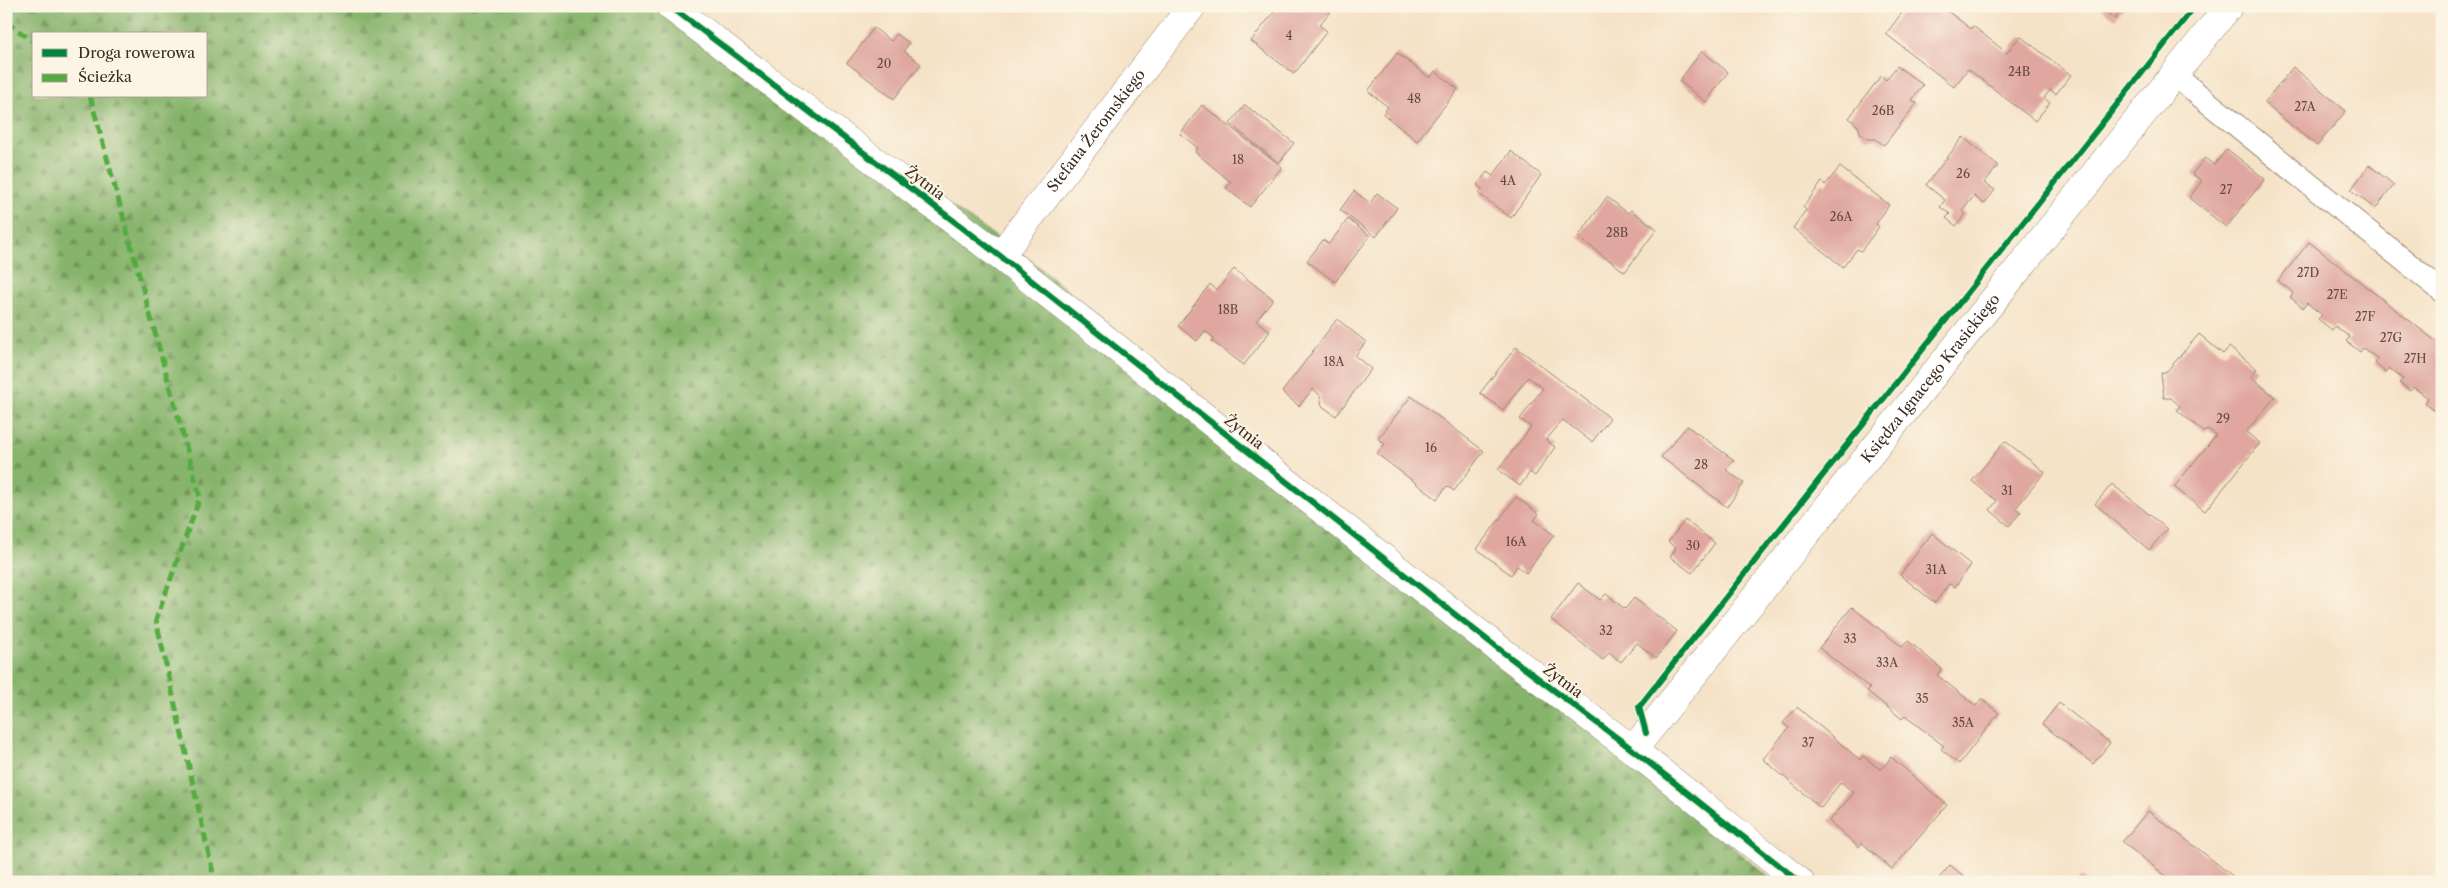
<svg xmlns="http://www.w3.org/2000/svg" width="2448" height="888" font-family="'Libre Caslon Text',serif">
	<style>
		.forest { fill: url(#forest-firs); stroke: #616f45; fill-rule: evenodd }
		.building { fill: #dfa7a0 }
		.lines { fill: none; stroke-linecap: round; stroke-linejoin: round }
		.service-casing { stroke: #988673; stroke-width: 24 }
		.minor-casing { stroke: #988673; stroke-width: 29 }
		.service { stroke: #fff; stroke-width: 22 }
		.minor { stroke: #fff; stroke-width: 28 }
		.quiet { stroke: #55ab43; stroke-width: 5; stroke-dasharray: 10 5; stroke-linecap: butt }
		.cycleway-casing { stroke: #fcf5e5; stroke-width: 9 }
		.cycleway { stroke: #00873e; stroke-width: 6 }
		.labels { text-anchor: middle; stroke-width: 4; stroke-linejoin: round; paint-order: stroke }
		.number-label { font-size: 12px; fill: #64493e }
		.street-label { font-size: 15px; fill: #3b2a1e; stroke: #fcf5e5 }
	</style>
	<defs>
		<pattern id="forest-firs" width="22" height="20" patternUnits="userSpaceOnUse" patternTransform="scale(1.25)"><rect width="22" height="20" fill="#87b46c"/><path d="M5 1l3.5 6h-7zM16 11l3.5 6h-7z" fill="#709358"/></pattern>
	</defs>
	<rect width="100%" height="100%" fill="#fcf5e5"/>
	<filter id="ink" filterUnits="userSpaceOnUse"><feTurbulence type="fractalNoise" baseFrequency=".02" numOctaves="2"/><feDisplacementMap in="SourceGraphic" scale="10" xChannelSelector="R" yChannelSelector="G"/><feConvolveMatrix kernelMatrix="1 2 1 2 8 2 1 2 1" color-interpolation-filters="sRGB"/></filter>
	<filter id="wash" filterUnits="userSpaceOnUse"><feTurbulence type="fractalNoise" baseFrequency=".0096" numOctaves="4" result="noise"/><feDisplacementMap in="SourceGraphic" scale="20" xChannelSelector="R" yChannelSelector="G"/><feGaussianBlur stdDeviation="1.12" result="paint"/><feColorMatrix in="noise" values="0 0 0 0 0 0 0 0 0 0 0 0 0 0 0 0 0 1.4 0 .05"/><feComposite in="paint" operator="in"/></filter>
	<g filter="url(#wash)">
		<rect width="100%" height="100%" fill="#f5e3c8"/>
		<path class="forest" d="M6 6H658L1037 265 1774 882H6ZM34 34H206V96H34Z"/>
		<g id="blocks">
			<g class="building">
				<polygon points="1279,6 1327,6 1332,10 1319,25 1327,31 1294,74 1251,41"/>
				<polygon points="1907,6 1941,6 1971,29 1973,26 2007,53 2020,36 2071,75 2056,94 2050,90 2044,98 2050,103 2035,121 1968,69 1954,87 1886,34"/>
				<polygon points="2098,6 2125,6 2115,19"/>
				<polygon points="874,28 891,41 897,34 909,43 904,51 921,64 894,99 847,63"/>
				<polygon points="1702,51 1728,72 1706,102 1679,81"/>
				<polygon points="1397,53 1430,78 1435,71 1458,89 1417,141 1383,114 1388,107 1368,91"/>
				<polygon points="1897,66 1923,85 1912,100 1917,103 1884,145 1875,139 1867,139 1860,133 1858,126 1849,118 1881,76 1886,80"/>
				<polygon points="2293,67 2346,111 2317,146 2264,103"/>
				<polygon points="1202,105 1282,167 1250,207 1226,188 1231,182 1195,152 1198,148 1180,134"/>
				<polygon points="1245,105 1294,143 1279,163 1230,124"/>
				<polygon points="1963,137 1998,166 1984,183 1995,190 1984,204 1974,196 1962,211 1966,214 1956,226 1946,218 1950,214 1940,207 1945,200 1926,185"/>
				<polygon points="2227,149 2265,179 2226,227 2189,198 2202,181 2192,174 2205,158 2214,165"/>
				<polygon points="1511,151 1541,175 1511,218 1479,194 1483,190 1477,185 1487,172 1493,176"/>
				<polygon points="2369,165 2394,185 2375,209 2351,190"/>
				<polygon points="1840,167 1889,205 1876,224 1879,227 1861,251 1857,249 1843,267 1793,228 1806,210 1803,207 1822,182 1825,185"/>
				<polygon points="1354,191 1370,203 1377,193 1397,208 1376,237 1340,210"/>
				<polygon points="1607,197 1628,213 1631,210 1657,229 1625,272 1578,237"/>
				<polygon points="1348,219 1370,236 1335,282 1307,261 1323,240 1329,244"/>
				<polygon points="2309,242 2442,346 2442,409 2439,407 2435,411 2425,403 2428,398 2413,387 2410,391 2400,383 2403,379 2389,368 2385,372 2375,363 2378,359 2363,348 2360,352 2346,341 2350,337 2335,326 2332,330 2318,319 2322,315 2307,303 2303,308 2290,297 2294,293 2278,281"/>
				<polygon points="1234,269 1273,299 1256,321 1270,331 1244,365 1212,341 1214,338 1205,331 1197,341 1178,326 1210,284 1217,290"/>
				<polygon points="1337,319 1366,342 1355,356 1371,369 1336,416 1322,406 1320,395 1313,389 1299,406 1282,392"/>
				<polygon points="2199,334 2223,354 2229,347 2257,369 2251,377 2275,397 2246,432 2260,443 2205,511 2174,487 2216,435 2208,429 2204,432 2177,410 2180,406 2171,398 2164,398 2161,373 2167,371"/>
				<polygon points="1516,347 1610,418 1592,442 1563,420 1546,440 1555,447 1535,476 1530,472 1520,486 1498,470 1531,427 1520,419 1543,388 1528,377 1503,410 1480,393"/>
				<polygon points="1411,396 1484,451 1454,491 1447,486 1437,499 1377,454 1385,444 1378,439"/>
				<polygon points="1687,426 1734,460 1726,470 1744,483 1727,507 1661,457"/>
				<polygon points="2005,441 2045,472 2016,508 2021,512 2009,526 1990,510 1997,501 1972,481"/>
				<polygon points="2112,484 2167,529 2149,550 2095,504"/>
				<polygon points="1516,497 1539,514 1534,520 1554,535 1526,573 1517,566 1511,575 1477,549"/>
				<polygon points="1685,520 1715,543 1692,573 1670,557 1676,548 1668,542"/>
				<polygon points="1932,533 1971,565 1955,587 1949,584 1935,603 1900,575"/>
				<polygon points="1578,583 1600,600 1606,594 1625,609 1634,598 1677,631 1656,658 1637,643 1621,662 1609,652 1603,660 1551,619"/>
				<polygon points="1852,607 1902,647 1908,641 1942,669 1937,675 1976,706 1981,699 1999,713 1959,764 1941,749 1944,746 1905,716 1902,719 1867,691 1870,688 1819,648"/>
				<polygon points="2059,703 2110,743 2093,764 2042,724"/>
				<polygon points="1797,707 1860,760 1863,756 1881,770 1891,757 1947,805 1892,869 1862,843 1859,847 1829,821 1854,793 1841,782 1821,808 1763,759 1789,728 1783,723"/>
				<polygon points="2148,811 2201,851 2240,882 2174,882 2122,842"/>
				<polygon points="1950,865 1971,882 1936,882"/>
				<polygon points="2081,876 2088,882 2076,882"/>
			</g>
		</g>
	</g>
	<g filter="url(#ink)">
		<use href="#blocks" fill-opacity="0" stroke="#988673" stroke-width="1"/>
		<g class="lines">
			<g class="service-casing">
				<polyline id="service" points="2174,75 2442,291"/>
			</g>
			<g class="minor-casing">
				<g id="minor">
					<polyline points="670,6 1000,256 1495,646 1633,750 1800,882"/>
					<path id="s1" d="M1000 256 1192 6"/>
					<path id="s2" d="M1633 750 2229 6"/>
				</g>
			</g>
			<use href="#service" class="service"/>
			<use href="#minor" class="minor"/>
			<g class="quiet">
				<polyline points="6,22 34,42"/>
				<polyline points="90,96 200,497 156,620 215,882"/>
			</g>
			<g class="cycleway-casing">
				<g id="cycleway">
					<polyline points="670,6 1000,256 1495,646 1633,750 1800,882"/>
					<polyline points="1646,733 1639,707 2195,6"/>
				</g>
			</g>
			<use href="#cycleway" class="cycleway"/>
		</g>
	</g>
	<g class="labels">
		<g class="number-label">
			<text x="1289" y="40">4</text>
			<text x="884" y="68">20</text>
			<text x="2019" y="76">24B</text>
			<text x="1414" y="103">48</text>
			<text x="2305" y="111">27A</text>
			<text x="1883" y="115">26B</text>
			<text x="1238" y="164">18</text>
			<text x="1963" y="178">26</text>
			<text x="1508" y="185">4A</text>
			<text x="2226" y="194">27</text>
			<text x="1841" y="221">26A</text>
			<text x="1617" y="237">28B</text>
			<text x="2308" y="277">27D</text>
			<text x="2337" y="299">27E</text>
			<text x="1228" y="314">18B</text>
			<text x="2365" y="321">27F</text>
			<text x="2391" y="342">27G</text>
			<text x="2415" y="363">27H</text>
			<text x="1334" y="366">18A</text>
			<text x="2223" y="423">29</text>
			<text x="1431" y="452">16</text>
			<text x="1701" y="469">28</text>
			<text x="2007" y="495">31</text>
			<text x="1516" y="546">16A</text>
			<text x="1693" y="550">30</text>
			<text x="1936" y="574">31A</text>
			<text x="1606" y="635">32</text>
			<text x="1850" y="643">33</text>
			<text x="1887" y="667">33A</text>
			<text x="1922" y="703">35</text>
			<text x="1963" y="727">35A</text>
			<text x="1808" y="747">37</text>
		</g>
		<g class="street-label">
			<text dy="5" stroke="none"><textPath href="#s1" startOffset="158">Stefana Żeromskiego</textPath></text>
			<text transform="translate(925 183) rotate(37)" y="5">Żytnia</text>
			<text dy="5" stroke="none"><textPath href="#s2" startOffset="476">Księdza Ignacego Krasickiego</textPath></text>
			<text transform="translate(1244 432) rotate(38)" y="5">Żytnia</text>
			<text transform="translate(1563 681) rotate(37)" y="5">Żytnia</text>
		</g>
	</g>
	<rect width="2448" height="888" fill="none" stroke="#fcf5e5" stroke-width="25"/>
	<rect x="32" y="32" width="175" height="65" fill="#fcf5e5" stroke="#afa495"/>
	<rect x="42" y="49" width="25" height="8" fill="#00873e" stroke="#afa495"/>
	<text x="78" y="58" font-size="15" fill="#3b2a1e">Droga rowerowa</text>
	<rect x="42" y="74" width="25" height="8" fill="#55ab43" stroke="#afa495"/>
	<text x="78" y="82" font-size="15" fill="#3b2a1e">Ścieżka</text>
</svg>
